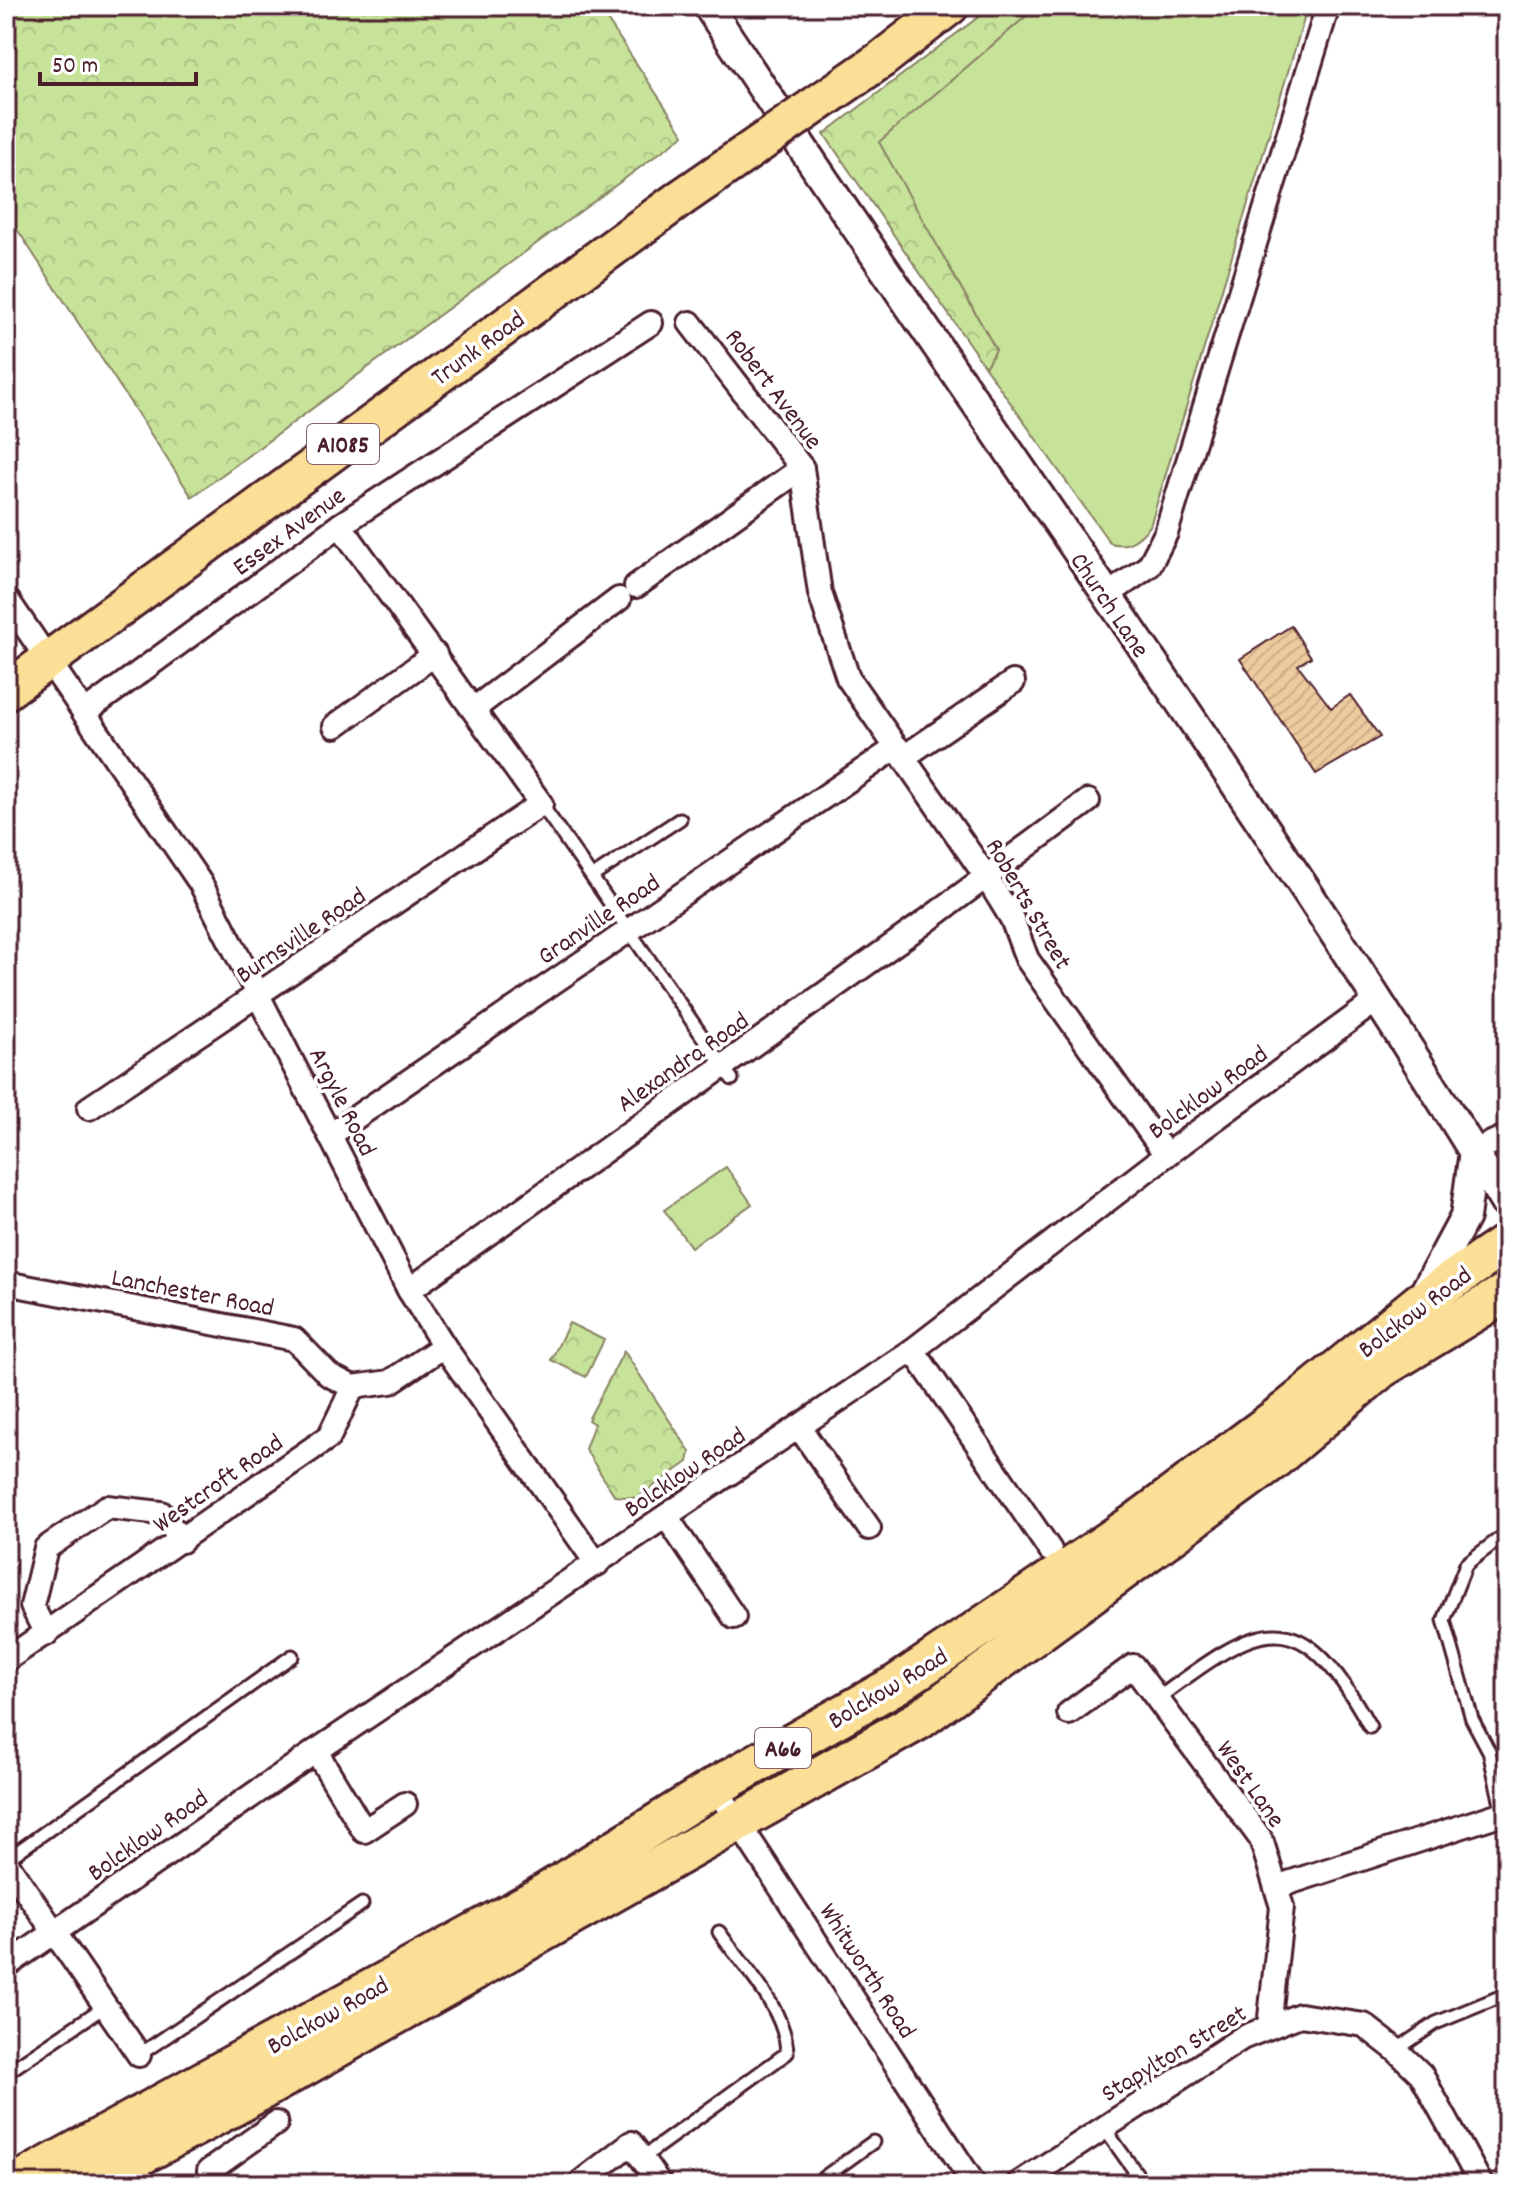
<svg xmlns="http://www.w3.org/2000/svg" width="1513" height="2190" font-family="Dekko,sans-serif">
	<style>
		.grass { fill: #c7e39a; stroke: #888162; stroke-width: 2 }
		.forest { fill: url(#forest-crowns); stroke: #888162; stroke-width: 2 }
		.building { fill: url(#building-hatch); stroke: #4a1f2b; stroke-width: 2 }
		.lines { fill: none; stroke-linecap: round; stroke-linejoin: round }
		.service-casing { stroke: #4a1f2b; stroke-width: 17 }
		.minor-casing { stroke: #4a1f2b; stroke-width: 28 }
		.tertiary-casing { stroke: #4a1f2b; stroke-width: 34 }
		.primary-casing { stroke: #4a1f2b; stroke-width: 42 }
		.trunk-casing { stroke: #4a1f2b; stroke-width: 44 }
		.service { stroke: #fff; stroke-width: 11 }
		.minor { stroke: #fff; stroke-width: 22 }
		.tertiary { stroke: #fff; stroke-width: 28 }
		.primary { stroke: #fbdf96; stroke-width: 36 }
		.trunk { stroke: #fbdf96; stroke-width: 38 }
		.primary-bridge-casing { stroke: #4a1f2b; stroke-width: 42; stroke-linecap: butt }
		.primary-bridge { stroke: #fbdf96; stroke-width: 36 }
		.labels { text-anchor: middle; stroke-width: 7; stroke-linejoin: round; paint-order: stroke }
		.shield { fill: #fff; stroke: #80626b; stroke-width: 2 }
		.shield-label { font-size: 24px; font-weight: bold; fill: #4a1f2b }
		.street-label { font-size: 26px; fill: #4a1f2b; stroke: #fff }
	</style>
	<defs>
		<pattern id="forest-crowns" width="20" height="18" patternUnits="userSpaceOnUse" patternTransform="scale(2)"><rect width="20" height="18" fill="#c7e39a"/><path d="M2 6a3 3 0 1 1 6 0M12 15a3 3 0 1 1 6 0" fill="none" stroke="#acc285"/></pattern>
		<pattern id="building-hatch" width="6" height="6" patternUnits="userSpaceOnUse" patternTransform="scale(2)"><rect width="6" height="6" fill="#edcb9e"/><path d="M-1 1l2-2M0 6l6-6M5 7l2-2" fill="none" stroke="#cdae88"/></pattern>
	</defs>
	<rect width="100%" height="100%" fill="#fff"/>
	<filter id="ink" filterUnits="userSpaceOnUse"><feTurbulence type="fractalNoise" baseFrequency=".0125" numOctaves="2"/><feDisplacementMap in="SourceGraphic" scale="16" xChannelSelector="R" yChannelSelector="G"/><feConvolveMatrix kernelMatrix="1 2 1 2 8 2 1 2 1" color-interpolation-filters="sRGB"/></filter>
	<g filter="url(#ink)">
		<g class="grass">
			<path d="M1038 6H1308L1150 526C1138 540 1128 548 1110 543L985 367 996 350 878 142Z"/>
			<polygon points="726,1167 752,1204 691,1247 664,1210"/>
		</g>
		<g class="forest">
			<polygon points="6,6 598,6 684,135 192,497 17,229 6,236"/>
			<polygon points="993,6 1038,6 879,142 996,350 985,367 824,134"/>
			<polygon points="569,1323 604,1340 586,1377 551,1360"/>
			<polygon points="624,1351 690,1452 688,1462 637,1498 615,1496 585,1449 594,1424 588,1420"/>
		</g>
		<polygon class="building" points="1291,626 1311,657 1298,665 1331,708 1350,695 1380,737 1316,774 1240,659"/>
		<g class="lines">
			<g class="service-casing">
				<g id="service">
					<polyline points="541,804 732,1079"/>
					<polyline points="593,876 680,819"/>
					<polyline points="1499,1539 1466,1564 1444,1620 1472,1719 1489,1751 1503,1813"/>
					<path d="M1157 1699C1261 1621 1299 1597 1370 1727"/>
					<polyline points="6,1860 292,1656"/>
					<polyline points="1396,2050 1436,2023 1507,1994"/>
					<polyline points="139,2055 362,1904"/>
					<polyline points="6,2073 104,2007"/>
					<polyline points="1104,2128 1144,2184"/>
					<path d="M642 2158 787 2053C786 2009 743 1966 719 1932"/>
					<polyline points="815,2184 873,2142"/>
				</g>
			</g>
			<g class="minor-casing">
				<g id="minor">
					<polyline points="690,323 802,468 820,593 848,678 985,875 1012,919 1027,959 1166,1155"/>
					<polyline points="636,586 802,468"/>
					<polyline points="1106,596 1149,566 1166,533 1328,6"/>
					<polyline points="6,598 201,884 409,1290 444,1346 597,1564"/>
					<polyline points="475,708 619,599"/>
					<polyline points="84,713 340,525 651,323"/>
					<polyline points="335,726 435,654"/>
					<polyline points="904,757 1013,682"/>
					<polyline points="89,1108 541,804 340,525"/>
					<polyline points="330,1135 897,747"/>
					<polyline points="1474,1151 1507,1136"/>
					<polyline points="6,1283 294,1339 329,1375 353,1387"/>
					<polyline points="409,1290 921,925 1088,801"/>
					<polyline points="913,1350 1050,1550"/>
					<polyline points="799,1427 869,1528"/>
					<polyline points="666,1516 734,1617"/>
					<polyline points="46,1634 32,1606 46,1548 107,1507 161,1513 182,1541"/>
					<polyline points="6,1660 329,1437 353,1387 390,1382 444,1346"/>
					<polyline points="1069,1713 1133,1666 1261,1839 1282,1907 1269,2027"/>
					<polyline points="316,1751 364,1831 405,1804"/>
					<polyline points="715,1787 974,2184"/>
					<polyline points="6,1862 139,2055"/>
					<polyline points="1276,1887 1503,1813 1507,1819"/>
					<polyline points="6,1966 316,1751 913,1350 1166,1155 1377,1000"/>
					<polyline points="581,2182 631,2143 660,2184"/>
					<polyline points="220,2184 209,2171 276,2123"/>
					<polyline points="1018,2184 1242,2038 1300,2015 1364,2025 1396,2050 1421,2074 1481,2184"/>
				</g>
			</g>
			<g class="tertiary-casing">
				<g id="tertiary">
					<path d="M708 6C972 408 1257 796 1507 1206"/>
					<polyline points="1421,1299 1465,1217 1474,1151"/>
				</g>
			</g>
			<g class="primary-casing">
				<g id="primary">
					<polyline points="882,59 950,6"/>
					<polyline points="6,691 681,198"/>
				</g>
			</g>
			<g class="trunk-casing">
				<g id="trunk">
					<polyline points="15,2184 534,1900 715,1787 897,1684 1134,1524 1286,1411 1419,1303 1507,1243"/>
					<polyline points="86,2184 234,2106 919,1720 1271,1462 1382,1368 1507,1292"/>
				</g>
			</g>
			<use href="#service" class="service"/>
			<use href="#minor" class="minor"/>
			<use href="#tertiary" class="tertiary"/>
			<use href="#primary" class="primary"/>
			<use href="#trunk" class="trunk"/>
			<g class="primary-bridge-casing">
				<polyline id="primary-bridge" points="681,198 882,59"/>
			</g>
			<use href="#primary-bridge" class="primary-bridge"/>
		</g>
	</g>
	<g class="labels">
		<g class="shield">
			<rect x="307" y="424" width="72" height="40" rx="6"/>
			<rect x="755" y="1728" width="56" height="40" rx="6"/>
		</g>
		<g class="shield-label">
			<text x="343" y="452">A1085</text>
			<text x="783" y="1756">A66</text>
		</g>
		<g class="street-label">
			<text transform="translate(477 347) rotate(-36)" y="9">Trunk Road</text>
			<text transform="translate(775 388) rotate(53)" y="9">Robert Avenue</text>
			<text transform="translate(288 530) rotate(-36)" y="9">Essex Avenue</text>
			<text transform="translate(1111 604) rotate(56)" y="9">Church Lane</text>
			<text transform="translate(1030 903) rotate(60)" y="9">Roberts Street</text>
			<text transform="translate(598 918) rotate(-34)" y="9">Granville Road</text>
			<text transform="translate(300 934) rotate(-34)" y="9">Burnsville Road</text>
			<text transform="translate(682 1061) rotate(-35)" y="9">Alexandra Road</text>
			<text transform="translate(1207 1091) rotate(-36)" y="9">Bolcklow Road</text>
			<text transform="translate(344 1101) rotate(63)" y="9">Argyle Road</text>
			<text transform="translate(193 1291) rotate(11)" y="9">Lanchester Road</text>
			<text transform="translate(1414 1311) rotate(-37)" y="9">Bolckow Road</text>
			<text transform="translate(684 1471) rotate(-34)" y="9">Bolcklow Road</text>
			<text transform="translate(217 1482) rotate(-35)" y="9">Westcroft Road</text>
			<text transform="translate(887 1687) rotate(-31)" y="9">Bolckow Road</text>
			<text transform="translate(1252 1783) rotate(55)" y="9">West Lane</text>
			<text transform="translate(147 1834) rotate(-35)" y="9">Bolcklow Road</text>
			<text transform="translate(869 1970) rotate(57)" y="9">Whitworth Road</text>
			<text transform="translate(327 2014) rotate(-29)" y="9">Bolckow Road</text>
			<text transform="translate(1173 2052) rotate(-31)" y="9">Stapylton Street</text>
		</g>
	</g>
	<rect width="1513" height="2190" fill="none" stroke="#fff" stroke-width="32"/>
	<rect x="16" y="16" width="1481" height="2158" fill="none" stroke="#4a1f2b" stroke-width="3" filter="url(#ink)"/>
	<path d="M40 72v12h156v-12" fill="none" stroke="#4a1f2b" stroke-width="4"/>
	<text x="52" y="72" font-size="24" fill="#4a1f2b" stroke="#ffffff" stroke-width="6" paint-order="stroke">50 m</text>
</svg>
